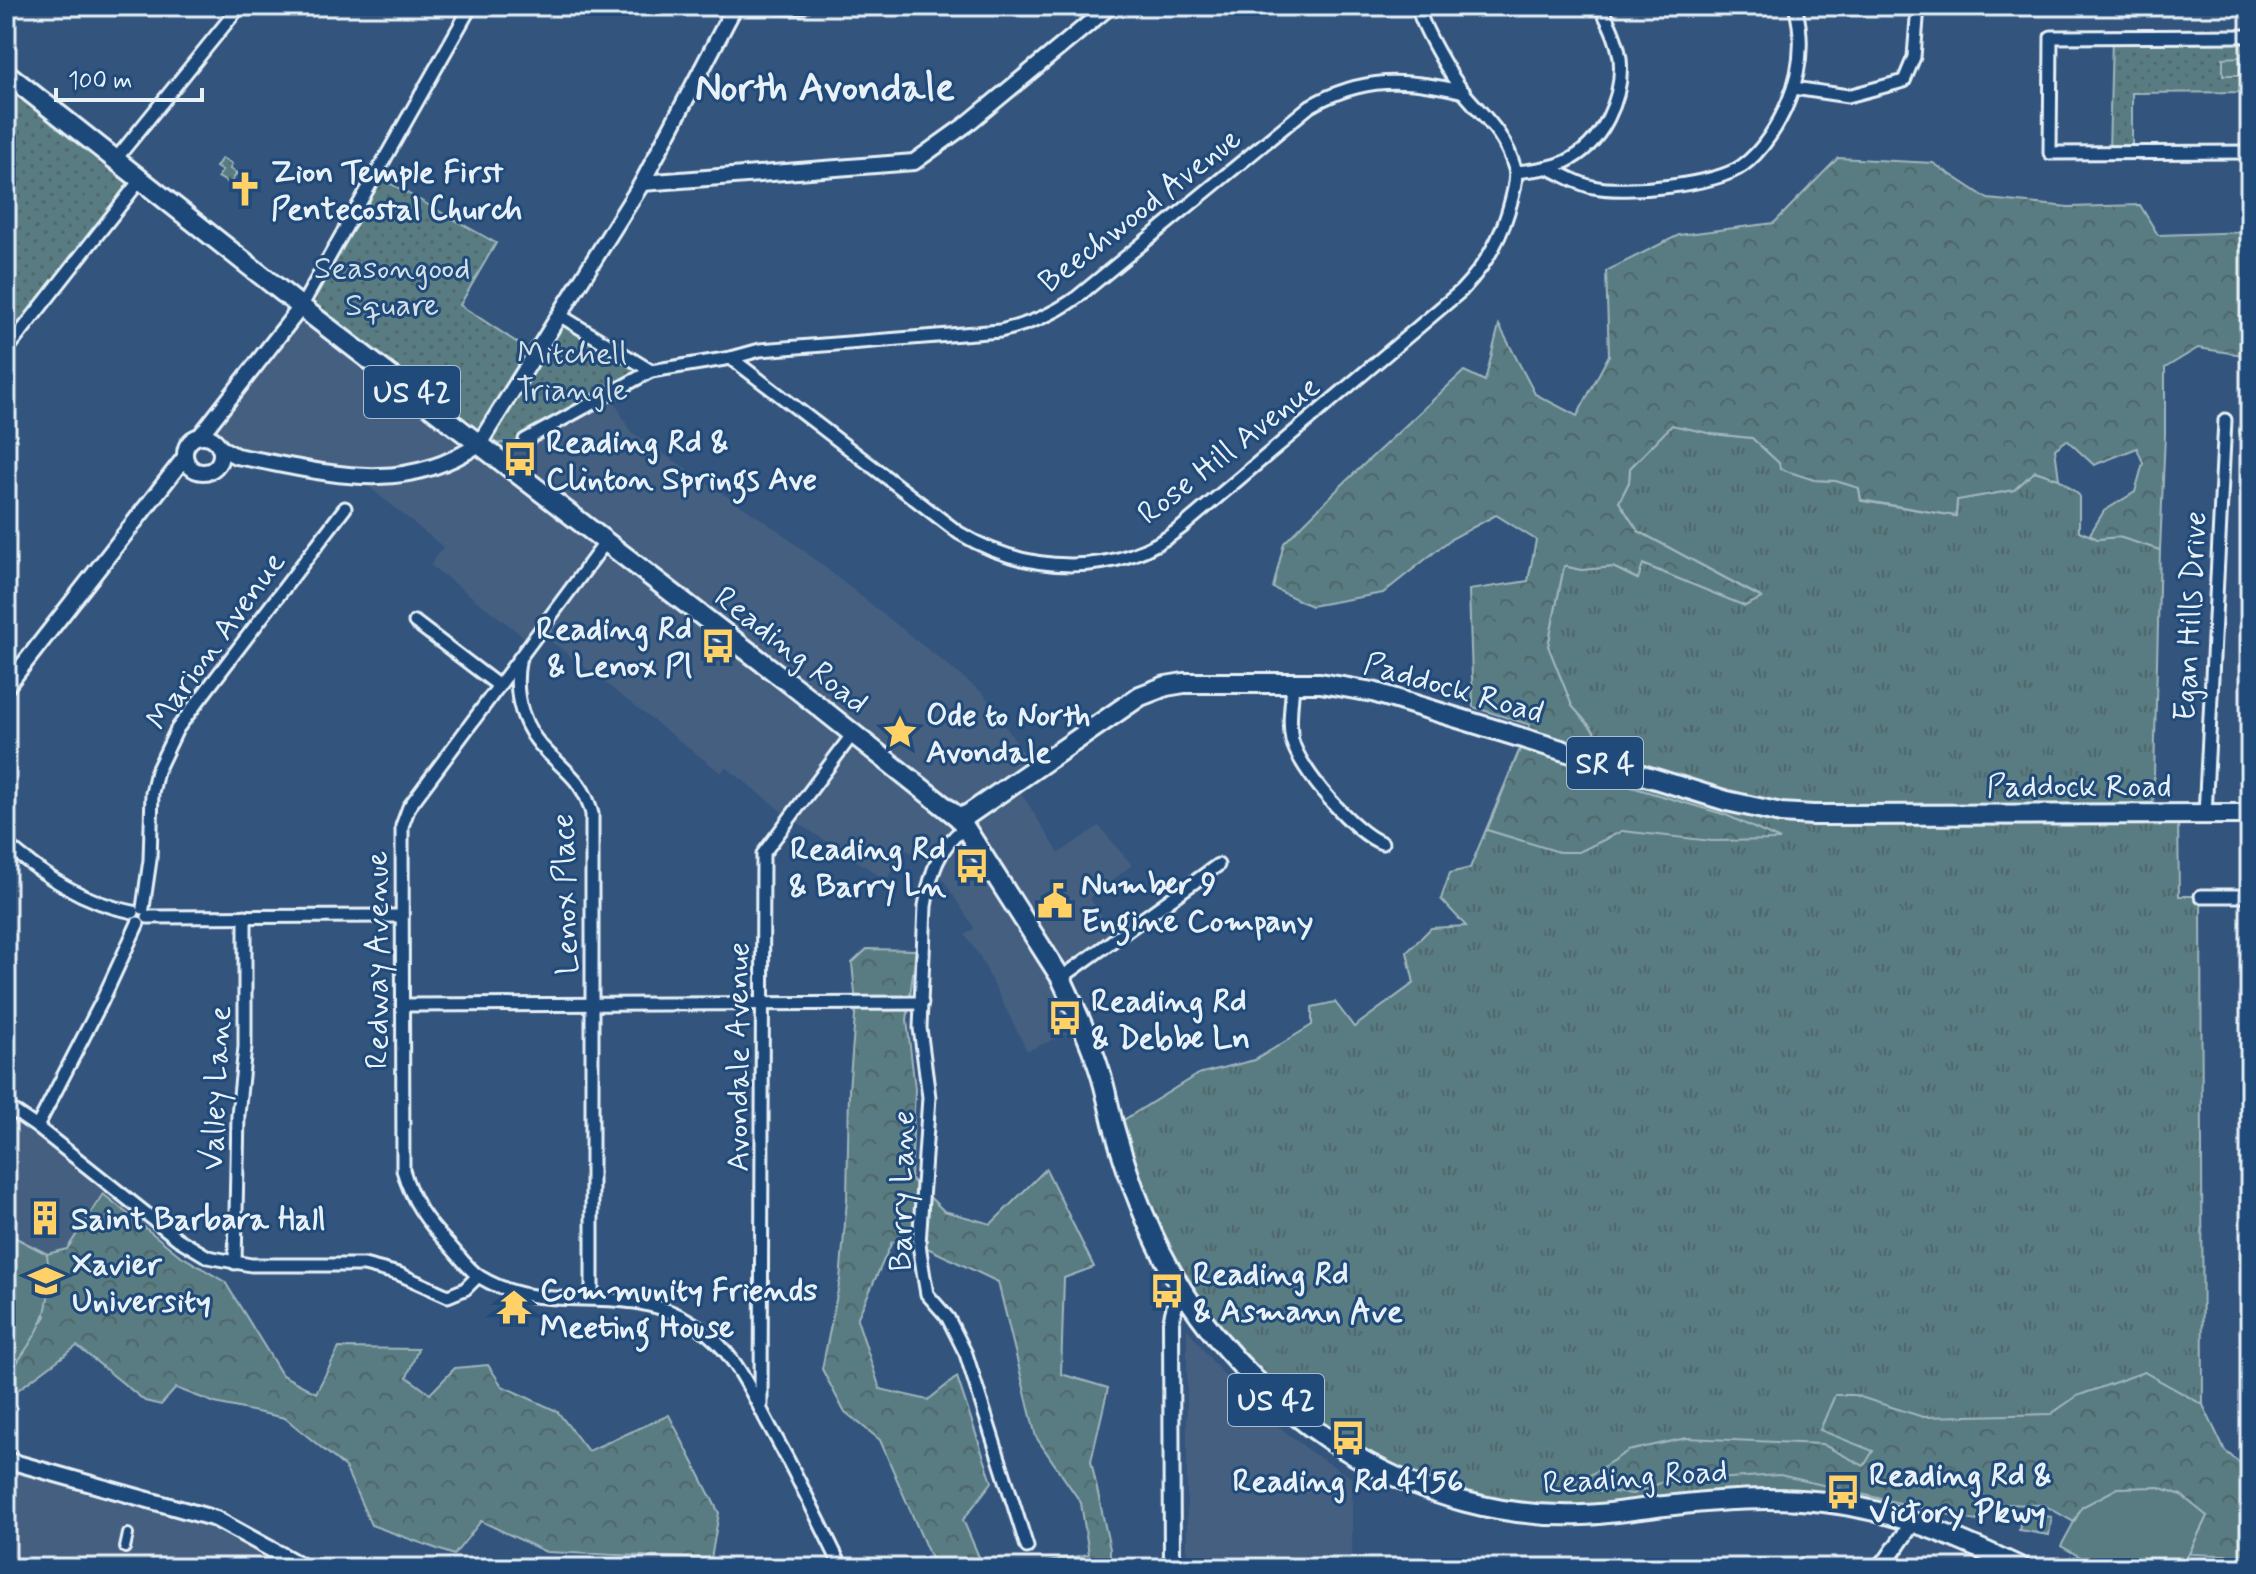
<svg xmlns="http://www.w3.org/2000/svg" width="2256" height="1574" font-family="Mynerve,sans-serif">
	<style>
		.built { fill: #445e81 }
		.grass { fill: url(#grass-tufts); stroke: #a0b6bd; stroke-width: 2 }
		.forest { fill: url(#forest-crowns); stroke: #a0b6bd; stroke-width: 2; fill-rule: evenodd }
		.park { fill: url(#park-dots); stroke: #a0b6bd; stroke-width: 2 }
		.garden { fill: #597c82; stroke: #a0b6bd; stroke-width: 2 }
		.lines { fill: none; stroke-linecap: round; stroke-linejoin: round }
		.pedestrian-casing { stroke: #e8f1f8; stroke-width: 14 }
		.minor-casing { stroke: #e8f1f8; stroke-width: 17 }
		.tertiary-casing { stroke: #e8f1f8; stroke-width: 20 }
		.primary-casing { stroke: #e8f1f8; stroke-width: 24 }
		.pedestrian { stroke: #1f4a7a; stroke-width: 8 }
		.minor { stroke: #1f4a7a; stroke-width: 11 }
		.tertiary { stroke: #1f4a7a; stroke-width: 14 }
		.primary { stroke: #1f4a7a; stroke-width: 18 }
		.labels { text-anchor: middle; stroke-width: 6; stroke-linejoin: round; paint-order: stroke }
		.shield { fill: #1f4a7a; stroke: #acbfd2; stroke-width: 2 }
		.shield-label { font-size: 30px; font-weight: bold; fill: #e8f1f8 }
		.poi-label { font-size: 32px; font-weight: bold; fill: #e8f1f8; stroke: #1f4a7a; text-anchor: start }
		.street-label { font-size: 32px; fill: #e8f1f8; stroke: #1f4a7a }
		.park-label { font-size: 32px; fill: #d3dfe6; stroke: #1f4a7a }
		.district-label { font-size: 40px; font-weight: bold; fill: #e8f1f8; stroke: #1f4a7a }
	</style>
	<defs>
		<pattern id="grass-tufts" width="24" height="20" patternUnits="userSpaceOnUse" patternTransform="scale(2)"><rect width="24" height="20" fill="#597c82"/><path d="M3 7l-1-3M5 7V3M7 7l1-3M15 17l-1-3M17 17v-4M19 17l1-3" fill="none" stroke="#506569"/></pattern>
		<pattern id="forest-crowns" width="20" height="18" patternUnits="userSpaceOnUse" patternTransform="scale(2)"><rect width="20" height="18" fill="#597c82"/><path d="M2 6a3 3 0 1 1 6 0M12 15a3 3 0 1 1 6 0" fill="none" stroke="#506569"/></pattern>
		<pattern id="park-dots" width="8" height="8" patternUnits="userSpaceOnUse" patternTransform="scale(2)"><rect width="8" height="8" fill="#597c82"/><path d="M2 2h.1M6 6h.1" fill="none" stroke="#506569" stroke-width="1.8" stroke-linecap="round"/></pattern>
	</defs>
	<rect width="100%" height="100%" fill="#33547d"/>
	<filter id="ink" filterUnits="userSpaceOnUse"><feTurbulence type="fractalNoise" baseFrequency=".0125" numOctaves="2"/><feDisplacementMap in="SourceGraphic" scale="16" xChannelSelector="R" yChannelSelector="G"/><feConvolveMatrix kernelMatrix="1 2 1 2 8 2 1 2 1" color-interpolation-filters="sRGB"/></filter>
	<g filter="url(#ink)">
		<g class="built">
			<polygon points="301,307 611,394 630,431 779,531 984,694 1034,769 1015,783 1059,853 1099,826 1132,865 1090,898 1116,938 1061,978 1083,1027 1027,1051 980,957 965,935 974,928 935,866 906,850 886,880 790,818 726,767 721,773 539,632 531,642 430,565 443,547 358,478 219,447 215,441 218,423"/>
			<polygon points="6,1106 134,1204 45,1348 6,1392"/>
			<polygon points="1187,1328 1217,1367 1256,1408 1311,1452 1352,1478 1352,1568 1187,1568"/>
			<polygon points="6,1460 185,1508 305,1568 6,1568"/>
		</g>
		<polygon class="grass" points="1672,425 1713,434 1752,438 1779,463 1814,480 1836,481 1859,488 1861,501 1956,516 1957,500 2014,490 2035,471 2059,479 2079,495 2079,531 2098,539 2119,537 2160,550 2153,814 2178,815 2179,896 2201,896 2203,1405 2144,1372 2041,1445 1913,1463 1914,1521 1827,1502 1617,1513 1479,1505 1324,1438 1184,1293 1114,1126 1198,1074 1255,1060 1312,1025 1312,1007 1335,1002 1354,1027 1414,983 1407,952 1431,928 1466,926 1441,899 1450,873 1470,868 1524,739 1594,731 1572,706 1548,646 1564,566 1581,570 1613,567 1637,579 1642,564 1745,606 1761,597 1638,531 1619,502 1629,482 1630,468"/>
		<g class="forest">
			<polygon points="1838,158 1933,163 1988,199 2069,207 2140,205 2158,235 2250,232 2250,356 2198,348 2165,368 2165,434 2160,550 2119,537 2097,539 2090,534 2104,511 2135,492 2143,463 2137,448 2094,465 2067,440 2055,449 2059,479 2035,471 2014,490 1957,500 1956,516 1861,500 1859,488 1836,481 1814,480 1780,469 1779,463 1752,438 1713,434 1672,425 1630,468 1629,482 1619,502 1638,531 1762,598 1745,606 1643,564 1638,579 1613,567 1581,570 1564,566 1548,646 1572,706 1594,731 1594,776 1726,815 1780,840 1712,841 1622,831 1579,852 1559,852 1487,830 1530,725 1473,707 1469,590 1528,581 1536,540 1496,515 1451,539 1383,593 1311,606 1273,588 1284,543 1344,483 1464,371 1485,381 1499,325 1535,394 1577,416 1609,355 1606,271 1679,235 1774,223"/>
			<polygon points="2250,418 2250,472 2246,472 2239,430"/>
			<path d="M867 949 916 950 907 1020 915 1089 911 1179 944 1211 991 1224 1046 1169 1094 1267 1064 1278 1061 1374 1108 1388 1091 1461 1110 1549V1568H935L880 1440 844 1411 822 1369 840 1280 847 1200 849 1090 856 1004 852 963ZM892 1242 919 1244 998 1282 1036 1437 1081 1503 1089 1554 1023 1567 983 1566 963 1520 992 1482 957 1377 928 1400 880 1389 857 1319Z"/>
			<polygon points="103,1194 178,1254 225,1282 282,1375 316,1393 339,1348 418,1349 407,1377 430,1394 455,1368 488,1365 502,1386 557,1411 588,1451 669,1415 719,1513 711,1559 546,1552 481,1521 454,1555 371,1525 345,1467 285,1418 215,1403 176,1388 161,1405 145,1401 77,1346 11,1395 7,1377 46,1316 6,1233 47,1254 67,1249"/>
			<polygon points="2144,1372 2203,1405 2225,1451 2250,1471 2250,1556 2189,1554 2207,1516 2082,1507 2074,1522 2044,1505 1991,1504 1976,1521 1780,1475 1663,1482 1633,1494 1570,1488 1628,1451 1686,1438 1822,1444 1864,1466 1873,1451 1820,1430 1835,1395 1854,1395 1923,1417 2051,1414 2077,1396"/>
		</g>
		<g class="park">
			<polygon points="2250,36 2250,92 2132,93 2132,153 2109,153 2112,37"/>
			<polygon points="6,73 141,179 24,329 6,315"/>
			<polygon points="222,158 232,164 230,169 237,173 230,184 218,177 222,171 216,167"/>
			<polygon points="375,175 496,243 460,305 536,355 561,316 651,371 525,440 510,443 479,444 301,307"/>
		</g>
		<g class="garden">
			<polygon points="2240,57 2240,75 2223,75 2223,58"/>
			<path d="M6 1233 47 1254C55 1317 39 1329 6 1379Z"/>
			<polygon points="2159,1487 2181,1495 2207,1516 2182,1568 2100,1568 2061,1546 2082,1507 2118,1488"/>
			<polygon points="2022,1512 2052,1517 2049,1535 2019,1530"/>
		</g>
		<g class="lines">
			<g class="pedestrian-casing">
				<polyline id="pedestrian" points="125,1548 128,1534"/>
			</g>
			<g class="minor-casing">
				<g id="minor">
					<polyline points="771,6 790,8 804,6"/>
					<polyline points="2250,36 2051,37 2050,153 2250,152"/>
					<polyline points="1794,88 1848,96 1904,81 1914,57 1918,6"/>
					<polyline points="116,159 240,6"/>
					<path d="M1548 168C1563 174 1577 184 1593 187 1625 194 1716 185 1742 166 1762 152 1779 124 1788 102 1801 71 1804 38 1795 6"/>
					<path d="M1516 172C1532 170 1549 169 1565 162 1602 145 1624 98 1620 58 1617 39 1609 23 1600 6"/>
					<polyline points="301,307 471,6"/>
					<path d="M561 316 651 371 731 358 760 350 1000 331C1029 324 1052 315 1076 298L1310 106C1363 76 1406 78 1464 92"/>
					<polyline points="6,351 141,179"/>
					<path d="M731 358 959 533C1027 574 1117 579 1182 527L1461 291C1483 268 1499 243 1508 212 1511 201 1518 180 1515 169 1505 134 1486 119 1464 93 1449 74 1423 28 1417 6"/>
					<polyline points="525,440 651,371"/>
					<path d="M605 543 409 807 402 826 403 1170C412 1202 427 1222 450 1246 459 1256 469 1270 480 1277 550 1320 624 1277 696 1325 735 1351 749 1388 770 1427 796 1473 819 1521 842 1568"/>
					<polyline points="415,622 499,686"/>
					<path d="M519 662C513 696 523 730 549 754 570 774 585 785 592 814V1297"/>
					<path d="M1293 683C1292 701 1288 722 1292 740 1299 769 1354 833 1382 843"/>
					<polyline points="2205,815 2225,420"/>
					<path d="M965 828C938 846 930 876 925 906L920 1028 929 1097 919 1244 923 1271 927 1294 948 1318 966 1354 1027 1547"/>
					<path d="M6 844C44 876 84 903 133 912"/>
					<polyline points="2201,896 2250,896"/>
					<polyline points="143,908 150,860 152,793 157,771 177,729 345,508"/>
					<polyline points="148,917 402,916"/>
					<polyline points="1061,978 1218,865"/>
					<polyline points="403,1005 922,1003"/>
					<polyline points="6,1106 37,1127 178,1239 208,1257 251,1265 364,1265 399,1274 448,1296 465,1289 478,1276"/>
					<polyline points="37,1127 102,1001 138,923"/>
					<polyline points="235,1263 238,1115 245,1047 245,916"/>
					<polyline points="761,1405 763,854 852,735"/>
				</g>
			</g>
			<g class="tertiary-casing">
				<g id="tertiary">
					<polyline points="642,183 914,162 967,124 1110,6"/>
					<polyline points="200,436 301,307"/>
					<circle cx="203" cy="454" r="18"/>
					<path d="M219 447 236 456C323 471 400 498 479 444L642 183 735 6"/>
					<polyline points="6,687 185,457"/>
					<polyline points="6,1460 216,1519 305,1568"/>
					<polyline points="1172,1568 1171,1322 1175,1305 1184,1293"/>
					<polyline points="1876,1568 1887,1560 1914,1521"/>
				</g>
			</g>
			<g class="primary-casing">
				<g id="primary">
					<path d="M6 73 309 313 797 689 959 818 1061 978C1075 1008 1090 1040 1100 1072 1106 1090 1109 1109 1114 1127 1130 1184 1152 1242 1183 1291 1268 1424 1422 1522 1583 1515 1610 1514 1637 1509 1665 1506 1718 1500 1771 1496 1824 1502 1896 1510 1958 1538 2022 1568"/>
					<polyline points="959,818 969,814 1140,696 1166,686 1184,683 1320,683 1373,692 1727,801 1781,813 1813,815 2250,814"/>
				</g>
			</g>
			<use href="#pedestrian" class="pedestrian"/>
			<use href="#minor" class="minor"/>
			<use href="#tertiary" class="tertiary"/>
			<use href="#primary" class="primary"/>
		</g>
	</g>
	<defs>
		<g id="church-bare" transform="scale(2.76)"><path d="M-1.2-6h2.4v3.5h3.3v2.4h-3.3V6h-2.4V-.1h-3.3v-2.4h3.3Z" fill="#ffd166" stroke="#1f4a7a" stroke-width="2.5" paint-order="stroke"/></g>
		<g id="bus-bare" transform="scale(2.76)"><path d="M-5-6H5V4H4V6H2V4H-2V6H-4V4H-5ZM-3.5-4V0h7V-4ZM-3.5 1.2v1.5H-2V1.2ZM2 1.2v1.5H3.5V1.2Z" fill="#ffd166" stroke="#1f4a7a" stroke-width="2.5" paint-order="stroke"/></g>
		<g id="sight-bare" transform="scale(2.76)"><path d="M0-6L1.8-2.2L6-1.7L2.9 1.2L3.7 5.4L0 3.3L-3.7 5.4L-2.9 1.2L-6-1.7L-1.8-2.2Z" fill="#ffd166" stroke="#1f4a7a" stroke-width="2.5" paint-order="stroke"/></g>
		<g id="civic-bare" transform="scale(2.76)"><path d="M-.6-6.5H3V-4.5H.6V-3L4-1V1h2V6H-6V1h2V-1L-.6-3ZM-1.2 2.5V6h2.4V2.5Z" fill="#ffd166" stroke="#1f4a7a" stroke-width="2.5" paint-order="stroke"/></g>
		<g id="building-bare" transform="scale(2.76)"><path d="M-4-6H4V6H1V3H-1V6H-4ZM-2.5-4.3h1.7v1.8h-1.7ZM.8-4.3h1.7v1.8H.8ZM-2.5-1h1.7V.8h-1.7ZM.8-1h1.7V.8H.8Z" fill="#ffd166" stroke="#1f4a7a" stroke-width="2.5" paint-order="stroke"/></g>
		<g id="university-bare" transform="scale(2.76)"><path d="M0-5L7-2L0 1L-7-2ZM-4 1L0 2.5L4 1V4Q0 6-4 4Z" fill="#ffd166" stroke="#1f4a7a" stroke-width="2.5" paint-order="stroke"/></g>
		<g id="temple-bare" transform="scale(2.76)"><path d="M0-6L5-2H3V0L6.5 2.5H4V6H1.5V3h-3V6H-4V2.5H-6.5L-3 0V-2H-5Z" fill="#ffd166" stroke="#1f4a7a" stroke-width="2.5" paint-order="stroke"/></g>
	</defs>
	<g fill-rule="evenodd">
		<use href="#church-bare" x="245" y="189"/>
		<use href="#bus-bare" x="520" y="459"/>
		<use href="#bus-bare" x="718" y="646"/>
		<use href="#sight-bare" x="900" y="732"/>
		<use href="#bus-bare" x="972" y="866"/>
		<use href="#civic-bare" x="1055" y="901"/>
		<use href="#bus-bare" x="1065" y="1018"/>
		<use href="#building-bare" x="45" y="1218"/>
		<use href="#university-bare" x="46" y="1281"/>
		<use href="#bus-bare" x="1167" y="1291"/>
		<use href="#temple-bare" x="514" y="1307"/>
		<use href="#bus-bare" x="1348" y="1438"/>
		<use href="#bus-bare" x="1843" y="1492"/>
	</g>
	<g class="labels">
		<g class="shield">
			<rect x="364" y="366" width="96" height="52" rx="6"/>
			<rect x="1567" y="737" width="76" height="52" rx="6"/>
			<rect x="1228" y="1374" width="96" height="52" rx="6"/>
		</g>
		<g class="shield-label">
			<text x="412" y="402">US 42</text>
			<text x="1605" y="773">SR 4</text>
			<text x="1276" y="1410">US 42</text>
		</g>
		<g class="poi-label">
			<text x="271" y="182">Zion Temple First<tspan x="271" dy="37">Pentecostal Church</tspan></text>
			<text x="546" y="452">Reading Rd &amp;<tspan x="546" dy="37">Clinton Springs Ave</tspan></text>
			<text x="692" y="639" text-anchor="end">Reading Rd<tspan x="692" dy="37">&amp; Lenox Pl</tspan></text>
			<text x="926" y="725">Ode to North<tspan x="926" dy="37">Avondale</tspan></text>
			<text x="946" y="859" text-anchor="end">Reading Rd<tspan x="946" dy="37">&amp; Barry Ln</tspan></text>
			<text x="1081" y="894">Number 9<tspan x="1081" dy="37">Engine Company</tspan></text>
			<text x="1091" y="1011">Reading Rd<tspan x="1091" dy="37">&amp; Debbe Ln</tspan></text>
			<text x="71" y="1229">Saint Barbara Hall</text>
			<text x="72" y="1274">Xavier<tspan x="72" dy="37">University</tspan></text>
			<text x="1193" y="1284">Reading Rd<tspan x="1193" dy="37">&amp; Asmann Ave</tspan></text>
			<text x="540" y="1300">Community Friends<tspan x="540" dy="37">Meeting House</tspan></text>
			<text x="1869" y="1485">Reading Rd &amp;<tspan x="1869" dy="37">Victory Pkwy</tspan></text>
			<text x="1348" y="1491" text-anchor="middle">Reading Rd 4156</text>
		</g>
		<g class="street-label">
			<text transform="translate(1139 209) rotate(-38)" y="11">Beechwood Avenue</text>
			<text transform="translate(1228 449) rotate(-38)" y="11">Rose Hill Avenue</text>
			<text transform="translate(2189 616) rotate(-87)" y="11">Egan Hills Drive</text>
			<text transform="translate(215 640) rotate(-54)" y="11">Marion Avenue</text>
			<text transform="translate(792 649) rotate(38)" y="11">Reading Road</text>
			<text transform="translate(1454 687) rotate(16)" y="11">Paddock Road</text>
			<text x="2079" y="796">Paddock Road</text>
			<text transform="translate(564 894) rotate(-92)" y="11">Lenox Place</text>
			<text transform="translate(376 960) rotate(-90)" y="11">Redway Avenue</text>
			<text transform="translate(737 1057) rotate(-90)" y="11">Avondale Avenue</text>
			<text transform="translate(215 1088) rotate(-87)" y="11">Valley Lane</text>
			<text transform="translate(901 1191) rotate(-89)" y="11">Barry Lane</text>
			<text transform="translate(1635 1476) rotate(-4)" y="11">Reading Road</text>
		</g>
		<g class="park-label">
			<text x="392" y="278">Seasongood<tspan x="392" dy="37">Square</tspan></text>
			<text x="572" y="363">Mitchell<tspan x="572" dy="37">Triangle</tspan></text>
		</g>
		<g class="district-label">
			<text x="825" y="100">North Avondale</text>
		</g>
	</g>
	<rect width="2256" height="1574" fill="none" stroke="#1f4a7a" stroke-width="32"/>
	<rect x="16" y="16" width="2224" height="1542" fill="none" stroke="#e8f1f8" stroke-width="3" filter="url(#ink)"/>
	<path d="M56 88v12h146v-12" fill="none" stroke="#e8f1f8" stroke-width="4"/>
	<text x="68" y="88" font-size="24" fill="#e8f1f8" stroke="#1f4a7a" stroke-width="6" paint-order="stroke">100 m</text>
</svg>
